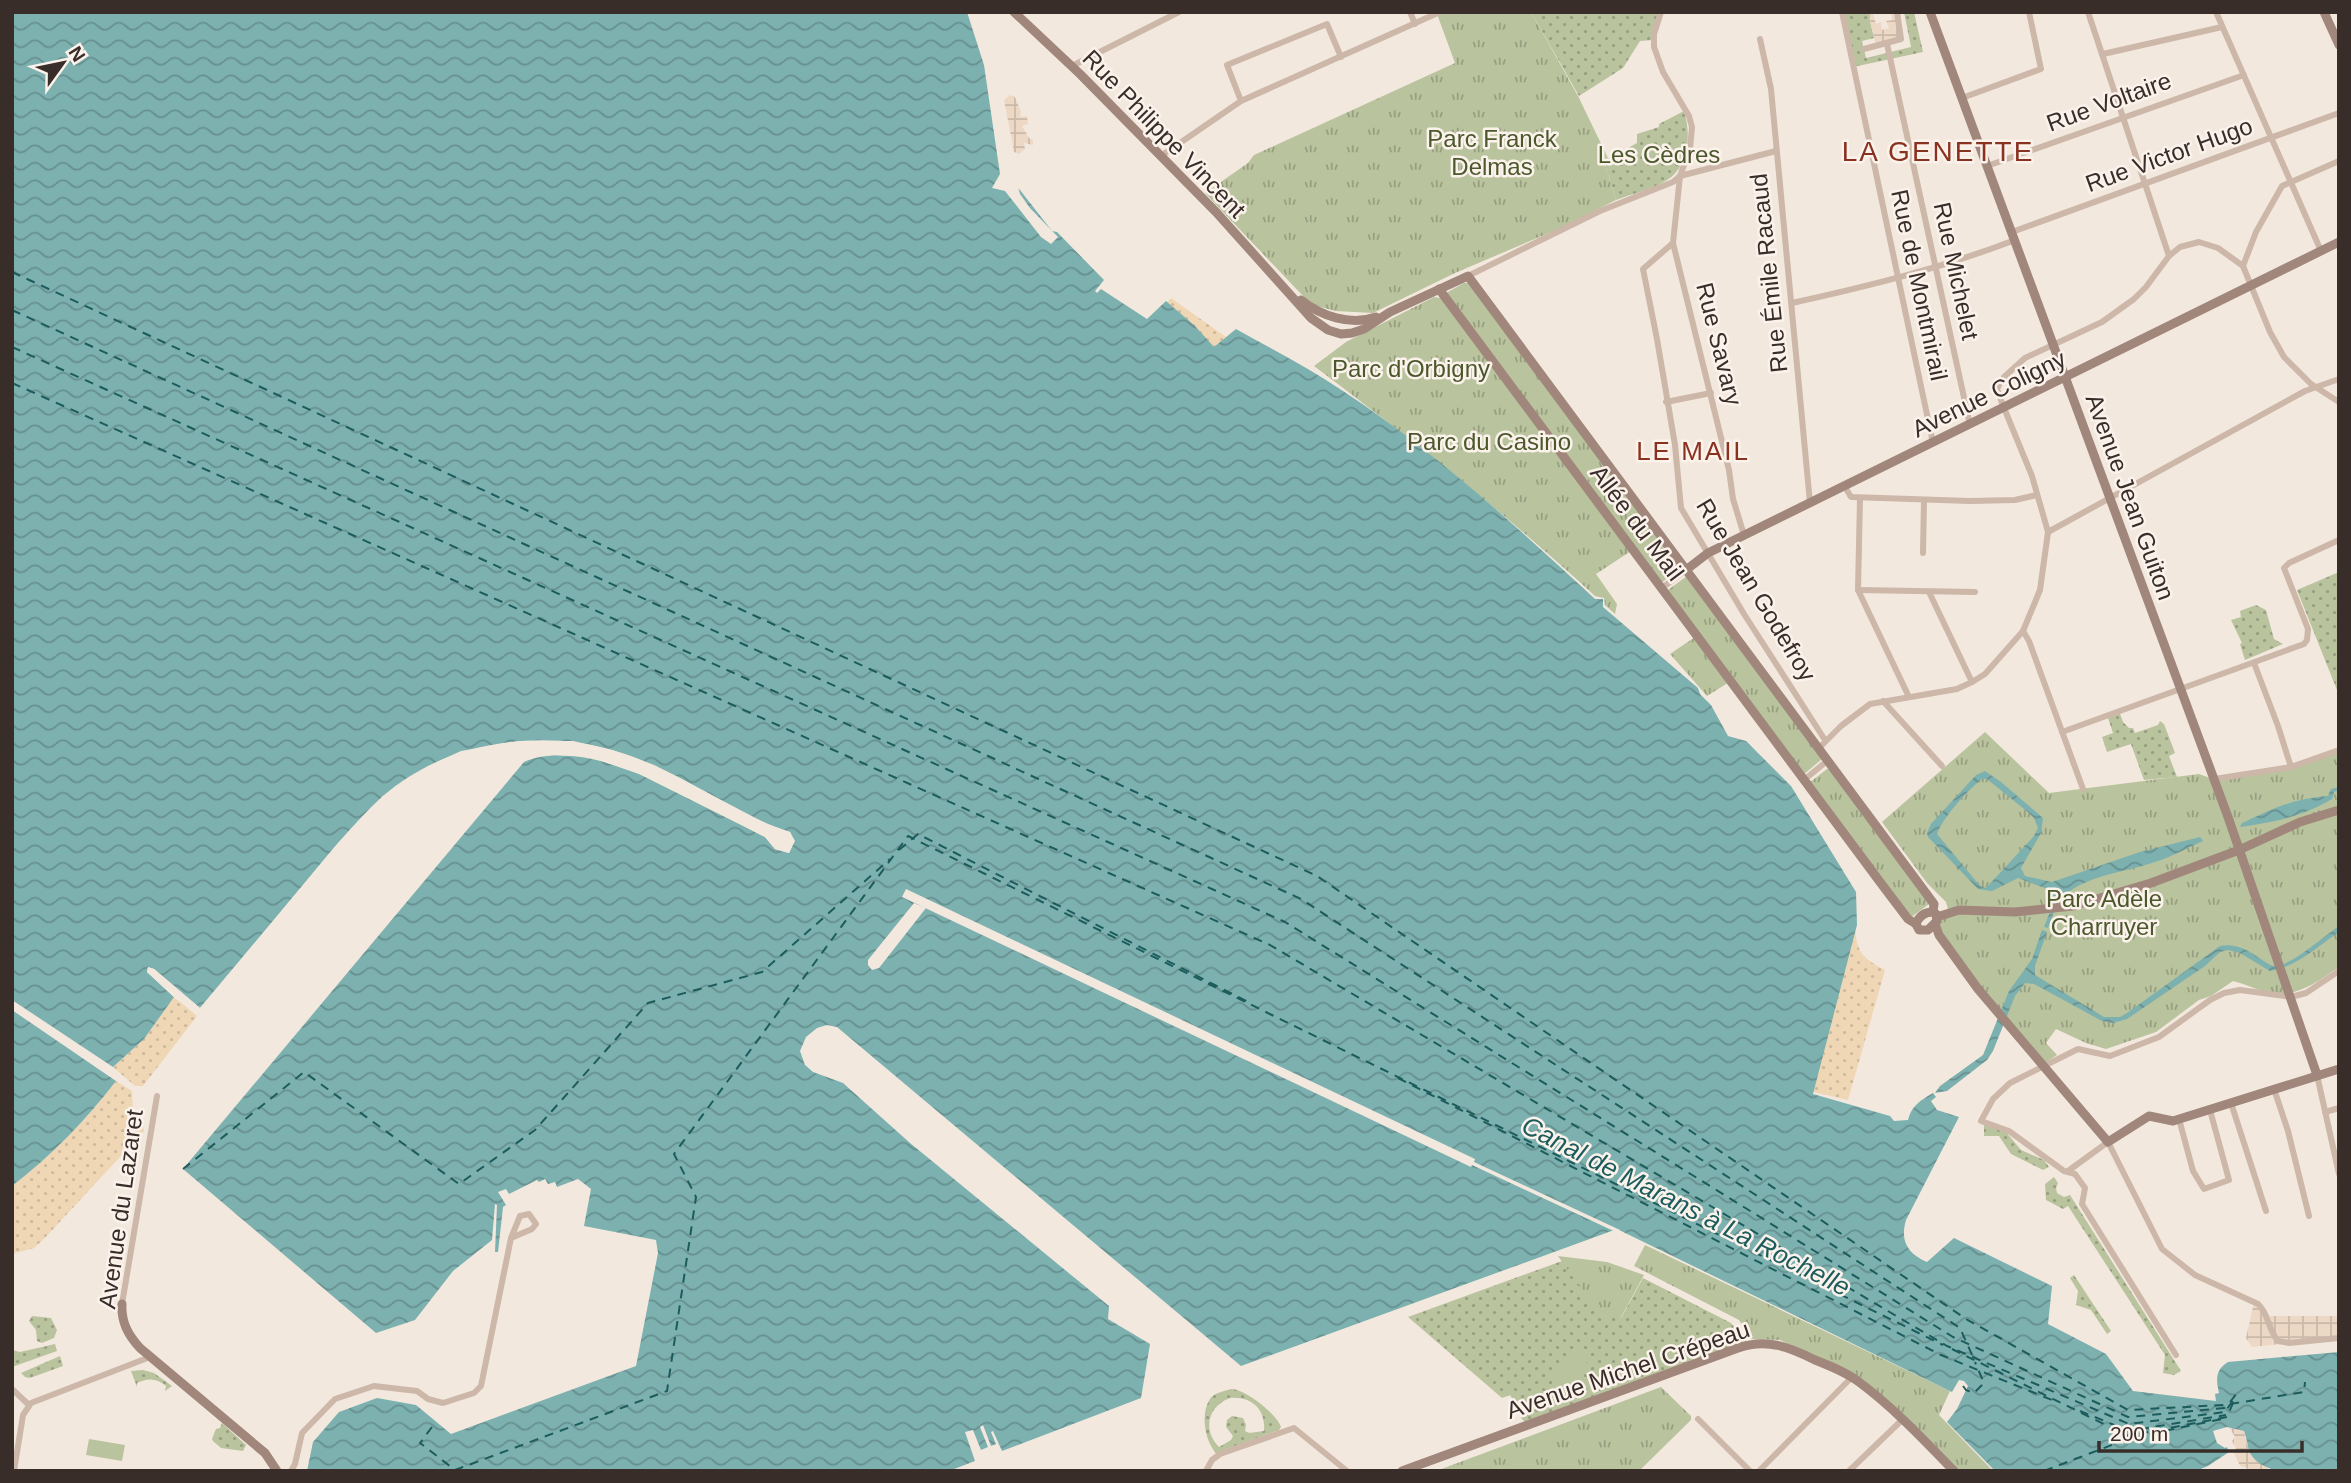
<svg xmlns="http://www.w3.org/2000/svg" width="2351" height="1483" font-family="Helvetica,sans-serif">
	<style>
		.grass { fill: url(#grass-dots); fill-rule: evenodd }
		.sand { fill: url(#sand-dots) }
		.park { fill: url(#park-tufts) }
		.pitch { fill: #b9c39d }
		.plaza { fill: url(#plaza-grid) }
		.water { fill: url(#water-waves); fill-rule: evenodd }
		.pier { fill: #f3e8de }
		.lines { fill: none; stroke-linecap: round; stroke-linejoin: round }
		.ferry { stroke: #1d5c5c; stroke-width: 2; stroke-dasharray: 9 7; stroke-linecap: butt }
		.street { stroke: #ccb7a9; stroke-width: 6 }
		.secondary { stroke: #a0867b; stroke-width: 9 }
		.labels { text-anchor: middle; stroke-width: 5; stroke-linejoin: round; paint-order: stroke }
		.street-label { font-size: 24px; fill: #392d29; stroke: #fbf2eb }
		.park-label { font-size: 24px; fill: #4b582c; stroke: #fbf2eb }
		.neighbourhood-label { font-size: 26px; letter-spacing: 2px; fill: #8a3220; stroke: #fbf2eb }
		.water-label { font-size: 26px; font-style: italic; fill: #1d5c5c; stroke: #fbf2eb }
		.quarter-label { font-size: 28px; letter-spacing: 2px; fill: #8a3220; stroke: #fbf2eb }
	</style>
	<defs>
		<pattern id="grass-dots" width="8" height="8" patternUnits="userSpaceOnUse" patternTransform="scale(1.75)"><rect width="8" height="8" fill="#b9c39d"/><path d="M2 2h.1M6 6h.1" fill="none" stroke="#979f80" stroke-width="1.8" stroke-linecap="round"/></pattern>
		<pattern id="sand-dots" width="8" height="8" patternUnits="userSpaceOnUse" patternTransform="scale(1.75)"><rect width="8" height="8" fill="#efd7b5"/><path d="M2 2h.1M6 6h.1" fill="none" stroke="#ceb99c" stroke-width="1.8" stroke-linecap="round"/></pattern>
		<pattern id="park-tufts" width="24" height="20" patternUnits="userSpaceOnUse" patternTransform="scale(1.75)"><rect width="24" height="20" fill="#b9c39d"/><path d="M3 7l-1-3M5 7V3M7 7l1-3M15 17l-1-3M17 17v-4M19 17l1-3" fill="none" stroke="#979f80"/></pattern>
		<pattern id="plaza-grid" width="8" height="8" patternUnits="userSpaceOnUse" patternTransform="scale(1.75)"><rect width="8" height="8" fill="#ecd8c5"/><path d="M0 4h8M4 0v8" fill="none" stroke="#cbbaa9"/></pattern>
		<pattern id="water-waves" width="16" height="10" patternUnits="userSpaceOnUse" patternTransform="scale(1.75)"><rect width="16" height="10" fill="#7cb1b0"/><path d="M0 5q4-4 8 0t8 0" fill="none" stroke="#67908f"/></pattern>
	</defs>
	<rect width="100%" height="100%" fill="#f3e8de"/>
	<g class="grass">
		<polygon points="1531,12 1661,12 1653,40 1640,41 1623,68 1579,96"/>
		<polygon points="1842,12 1868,12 1874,38 1862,41 1866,58 1911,47 1904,12 1914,12 1923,52 1853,67"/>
		<path d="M1684 111C1691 133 1690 166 1667 180 1653 189 1632 194 1616 200L1604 161 1637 143V134L1659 127V124Z"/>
		<polygon points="2339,572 2339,695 2297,590"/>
		<polygon points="2256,605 2266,610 2274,639 2283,644 2245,660 2240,644 2242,643 2231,620 2241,617 2240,611"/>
		<polygon points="2119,711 2123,722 2129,728 2133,728 2135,733 2158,725 2160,721 2164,724 2175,753 2169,756 2177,777 2144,780 2131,744 2107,752 2102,737 2113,733 2107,715"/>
		<polygon points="1984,1125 2006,1132 2021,1150 2044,1160 2049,1167 2043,1170 2011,1154 1999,1136 1984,1136"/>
		<polygon points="2054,1177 2058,1183 2056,1188 2057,1193 2064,1197 2070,1195 2181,1371 2174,1375 2163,1373 2165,1355 2068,1206 2063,1209 2046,1200 2045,1184"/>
		<polygon points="1562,1261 1600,1314 1621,1318 1643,1278 1731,1323 1748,1344 1527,1424 1521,1418 1523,1416 1510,1395 1502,1398 1408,1317"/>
		<polygon points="2074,1275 2111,1331 2107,1334 2091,1310 2076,1305 2078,1291 2070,1278"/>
		<polygon points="32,1316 51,1318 57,1330 54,1338 42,1343 37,1341 36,1330 29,1321"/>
		<polygon points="55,1344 57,1351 12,1367 12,1350 20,1352"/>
		<polygon points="60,1356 63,1366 30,1378 25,1377 21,1373"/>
		<path d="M143 1370 154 1373 172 1386 165 1391 166 1386C156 1378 148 1378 137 1383V1387L131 1371Z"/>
		<path d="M1231 1389C1245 1389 1276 1413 1281 1427L1279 1430 1216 1453C1205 1441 1200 1414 1210 1399 1213 1393 1225 1391 1231 1389ZM1230 1398C1252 1396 1266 1410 1264 1431L1249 1433 1245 1431 1246 1425 1243 1418 1232 1416 1227 1420 1226 1427 1233 1436 1231 1440 1219 1447C1202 1430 1208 1406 1230 1398Z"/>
		<polygon points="222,1423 246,1445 243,1451 221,1448 213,1441 212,1439 216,1429 220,1428"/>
	</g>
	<g class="sand">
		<polygon points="1171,298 1226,337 1202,358 1160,310"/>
		<path d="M1855 928C1857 954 1863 958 1885 970L1848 1100 1787 1086Z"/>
		<polygon points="174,997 197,1016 150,1077 143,1086 135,1086 113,1067 144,1039"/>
		<path d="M116 1081 132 1091 133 1112H141L144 1131 43 1240 34 1248 12 1254V1186C52 1155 85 1121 116 1081Z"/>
	</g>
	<g class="park">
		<polygon points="1440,12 1531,12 1578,96 1607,156 1608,159 1604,161 1616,200 1556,230 1455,273 1373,313 1335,311 1317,306 1304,297 1205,193 1248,163 1254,155 1455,63 1437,14"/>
		<polygon points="1464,283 1470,283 1681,568 1661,583 1446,293"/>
		<path d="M1434 297 1441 298 1631 551 1596 574 1617 604 1615 614 1605 605 1604 598 1595 596C1506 514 1411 439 1314 366L1346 342Z"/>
		<polygon points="1687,576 1822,759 1803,775 1668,590"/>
		<polygon points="1698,635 1731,681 1707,696 1670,654"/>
		<path d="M1985 732 2049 793 2199 774 2218 781 2339 753V967C2315 983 2296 999 2266 992 2255 989 2245 984 2233 981L2211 996 2199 1000 2156 1032 2106 1049 2086 1043 2056 1029 2046 1043 2057 1055 2045 1063 1993 1004 1939 928 1940 922 1949 913 1946 902 1927 883 1882 822Z"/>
		<polygon points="1827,769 1830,769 1929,904 1910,918 1809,783"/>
		<polygon points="1645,1245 1950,1391 1939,1415 1993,1471 1957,1471 1858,1377 1780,1340 1751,1339 1739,1320 1634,1266"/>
		<polygon points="1558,1256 1607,1262 1644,1275 1620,1319 1599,1314"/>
		<polygon points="1661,1387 1691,1416 1691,1420 1639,1471 1436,1471"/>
	</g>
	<g class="pitch">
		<polygon points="1351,129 1357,140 1334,152 1328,141"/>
		<polygon points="1576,1347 1590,1358 1566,1387 1552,1375"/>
		<polygon points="89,1439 125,1445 122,1461 86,1455"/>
	</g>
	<g class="plaza">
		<polygon points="1868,12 1873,13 1876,24 1881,22 1882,30 1889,28 1886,21 1892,20 1891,12 1897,12 1902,36 1876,46"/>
		<polygon points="1010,95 1015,97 1021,112 1020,117 1027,116 1028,124 1022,126 1029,138 1033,140 1033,145 1024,143 1025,149 1019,154 1014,152 1004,100"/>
		<polygon points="2254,1302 2267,1316 2339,1316 2339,1338 2252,1347 2246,1338"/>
		<polygon points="2229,1427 2244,1431 2247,1445 2268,1469 2273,1471 2246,1471 2247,1468 2240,1466 2233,1451 2236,1449 2232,1441 2235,1437"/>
	</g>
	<g class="water">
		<path d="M12 12H985L1005 177 1020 190 1052 231 1057 232 1104 280 1095 291 1097 293 1101 289 1147 319 1166 301 1195 326 1214 347 1236 329C1272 349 1309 368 1343 391 1434 451 1515 525 1595 599H1603V607L1698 688 1700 694 1711 705 1728 736 1746 741 1791 786 1856 892 1857 925 1813 1094 1890 1116 1894 1121 1908 1120C1912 1105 1920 1101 1933 1093L1936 1097 1931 1101 1937 1110 1959 1117 1906 1220C1900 1241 1907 1253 1927 1262L1954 1238 2052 1286 2048 1324 2106 1354 2133 1391 2216 1401 2215 1394 2219 1393C2216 1380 2215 1370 2228 1362L2339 1352V1471C2312 1471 2265 1480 2250 1453 2247 1446 2247 1438 2244 1431L2227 1427 2213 1431 2217 1443 2225 1448 2227 1447 2229 1452 2208 1466 2196 1471H1995L1947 1422 1957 1409 1968 1386 1964 1381 1959 1380 1952 1392 1617 1229 1241 1366 837 1027 827 1025 817 1028 806 1037 800 1051 805 1065 813 1072 843 1083 910 1143 1109 1306 1108 1319 1150 1344 1141 1398 1002 1451 993 1431 991 1432 996 1444 991 1446 983 1425 980 1427 988 1447 981 1450 973 1430 965 1432 975 1461 949 1471H307L313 1442 339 1412 377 1398 416 1405 451 1434 636 1366 658 1253 656 1240 584 1226 591 1189 578 1179 557 1187 555 1182 548 1184 545 1179 539 1182 537 1180 509 1194 506 1189 498 1192 506 1205 503 1207 498 1252H495L497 1205 495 1204 492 1240 453 1271 415 1320 376 1333 183 1169 524 762C590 733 705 806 765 837L775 849 789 853 794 841 790 832C769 826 751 816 732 806 693 785 655 762 612 750 536 728 444 743 383 796 352 824 325 859 298 891 266 930 233 969 200 1008L154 969 148 967 147 972 174 997 144 1039 113 1067 12 1000ZM914 903 926 908 879 968 872 970 868 965V960Z"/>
		<path d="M1985 771 2001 782 2043 818 2041 833 2021 868 2025 876 2052 882 2140 852 2200 837 2203 841C2188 847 2174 856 2158 861 2131 871 2087 875 2065 895 2055 903 2053 916 2048 928L2044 927 2050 912V890L2018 878 1992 891 1978 889 1928 837 1927 833 1931 824 1976 775ZM1982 779H1987L2029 813 2034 818 2038 828 2034 836 1986 888 1980 886 1937 834C1943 817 1967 791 1982 779Z"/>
		<path d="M2339 787V790L2334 792 2332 799C2302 817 2273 822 2240 827L2242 823C2275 808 2291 799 2328 796L2331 789Z"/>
		<path d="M2339 926V932C2317 947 2296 967 2270 971L2240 953 2228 950 2220 952 2205 966 2127 1019 2113 1023 2102 1021 2034 984 2025 983 2015 996 1993 1051 1987 1060 1947 1091 1935 1093 1940 1086 1983 1055 2009 991 2032 959 2042 930 2047 932 2035 966V975L2104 1017H2120L2127 1013 2220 946C2247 940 2265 968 2277 966 2294 963 2323 937 2339 926Z"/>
		<path d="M12 1010 116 1081C85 1121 52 1155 12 1186Z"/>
	</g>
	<g class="pier">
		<polygon points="967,12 985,12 987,18 991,18 996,41 1001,99 1013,170 1009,178 1017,183 1020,194 1030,208 1058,237 1051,244 1041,237 1005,191 992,188 1000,174 984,65"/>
		<polygon points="519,741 573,741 612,750 654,765 767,824 790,832 795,841 789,853 775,849 765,837 639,774 590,757 533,754 538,752 590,753 640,770 767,834 777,846 787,849 791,841 787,835 766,827 652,768 611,753 573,744 519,744 462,754 430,769 386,799 341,845 202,1011 198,1011 152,972 177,995 177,1000 147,972 148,967 154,969 200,1008 338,843 383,796 428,766 461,751"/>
		<polygon points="906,889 1475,1159 1474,1162 1620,1230 1618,1233 1472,1165 1471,1167 902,897"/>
	</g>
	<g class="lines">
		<g class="ferry">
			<polyline points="12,272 1317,876 1966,1319 2128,1410 2224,1405 2304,1392 2305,1382"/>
			<polyline points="12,310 1301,899 1960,1328 1973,1357"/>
			<polyline points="12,347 1285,922 1953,1337 2128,1417 2225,1408 2226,1406"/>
			<polyline points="12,383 1270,945 1947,1346 2129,1424 2225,1412 2234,1399"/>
			<polyline points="899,850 918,834 1252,1004"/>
			<polyline points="1398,1078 1941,1355 2052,1400"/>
			<polyline points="183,1169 304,1072 459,1184 535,1130 648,1003 762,972 890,859"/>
			<polyline points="1952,1349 2128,1436 2227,1417 2236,1396"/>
			<polyline points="1963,1386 1966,1390 1974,1393 1984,1383 1975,1362"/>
			<polyline points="2230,1402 2238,1392"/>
			<polyline points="2080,1411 2129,1431 2226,1415"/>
			<polyline points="432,1427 420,1443 455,1470 667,1391 696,1197 674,1154 908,836 1943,1345"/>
			<polyline points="2044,1471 2130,1438 2227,1418"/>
		</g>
		<g class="street">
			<polyline points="1410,12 1415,24"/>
			<polyline points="1661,12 1654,34 1654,47 1663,72 1689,116 1692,127 1690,149 1680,176 1673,243 1643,269 1657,339 1675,445 1681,508 1744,614 1825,740"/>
			<polyline points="1842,12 1933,443"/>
			<polyline points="2088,12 2169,256"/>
			<polyline points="2216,12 2321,251"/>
			<polyline points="1760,39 1771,89 1810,503"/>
			<polyline points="1887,44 1970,425"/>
			<polyline points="1864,49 1901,39 1897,12"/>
			<polyline points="2103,54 2222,27"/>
			<polyline points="1072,66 1179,12"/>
			<polyline points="1962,98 2041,69 2029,12"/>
			<polyline points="1241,101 1227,65 1327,24 1341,57"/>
			<polyline points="1161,156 1241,101 1440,12"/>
			<polyline points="1987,166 2244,75"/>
			<polyline points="2012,232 2339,113"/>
			<polyline points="1673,243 1729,470 1733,499 1744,535"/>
			<polyline points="2243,266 2256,232 2282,186 2339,161"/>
			<polyline points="1468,276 1600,211 1673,182 1680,176 1776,151"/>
			<path d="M1792 303C1869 286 1942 268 2015 240"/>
			<polyline points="1666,402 1711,393"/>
			<polyline points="1845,487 1851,497 1970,501 2015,500 2037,495"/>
			<polyline points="1860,498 1858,590 1909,697"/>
			<polyline points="2048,532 2305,391 2339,379"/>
			<polyline points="1923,553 1924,501"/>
			<polyline points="1662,588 1686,570"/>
			<polyline points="1858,590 1975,592"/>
			<polyline points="1929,592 1972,682"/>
			<polyline points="2023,631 2029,641 2083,789"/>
			<polyline points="2254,663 2278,726 2291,767"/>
			<polyline points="1883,701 1942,766"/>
			<polyline points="2062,732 2304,644 2307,640 2308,629 2284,568 2289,563 2339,540"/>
			<polyline points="1818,749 1841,726 1870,704 1957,689 1972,682 1985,674 2023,631 2040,590 2048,532 2032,476 2002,403 1997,389 1999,385 2004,377 2025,358 2102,322 2134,299 2146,287 2169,256 2180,247 2199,242 2218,248 2243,266 2270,332 2284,357 2311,384 2339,402"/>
			<polyline points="2214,779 2291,767 2339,750"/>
			<polyline points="1804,780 1827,761"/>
			<polyline points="2317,1075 2339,1174"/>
			<polyline points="2274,1089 2288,1131 2309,1216"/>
			<polyline points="2231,1103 2266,1211"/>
			<polyline points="2325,1112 2339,1108"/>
			<polyline points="2179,1119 2193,1171 2204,1189 2229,1180 2210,1110"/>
			<path d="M2068 1171 2108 1142 2162 1249 2195 1275 2258 1304C2269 1314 2268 1330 2278 1341L2289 1343 2339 1338"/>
			<polyline points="122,1304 157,1096"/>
			<polyline points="2176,1355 2082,1204 2085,1188 2075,1174 2064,1171 2009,1131 1981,1121 1993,1099 2010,1083 2078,1049 2110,1056 2159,1037 2210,1000 2224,993 2240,990 2291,997 2306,993 2339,971"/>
			<polyline points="12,1389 29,1405"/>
			<polyline points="1698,1419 1750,1471"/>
			<polyline points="14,1471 23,1415 31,1403 150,1357"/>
			<polyline points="291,1471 295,1464 302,1433 335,1399 374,1386 417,1391 428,1399 443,1403 474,1393 481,1386 511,1238 520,1216 529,1214 536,1224 532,1229 511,1238"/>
			<polyline points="1206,1471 1212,1460 1220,1454 1294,1428 1347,1471"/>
			<polyline points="1759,1471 1852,1377"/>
			<polyline points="1849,1471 1903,1419"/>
		</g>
		<g class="secondary">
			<path d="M1014 12 1080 74 1216 212 1311 318 1328 330 1341 334 1352 333 1364 329 1390 312 1468 276 1934 904 1933 912 1936 914 1937 921 1928 930H1919L1916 924C1919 916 1925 912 1933 912"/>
			<polyline points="1930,12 2228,817 2317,1075"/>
			<polyline points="2324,12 2339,45"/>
			<polyline points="1439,289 1883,886 1908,919 1916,924"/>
			<path d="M1301 300C1321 316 1350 326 1376 317"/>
			<polyline points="1686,570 1708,553 2339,242"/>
			<polyline points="1937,917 1959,910 2015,912 2073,906 2151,883 2239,850 2300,822 2339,810"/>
			<polyline points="1935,924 1939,935 1978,989 2108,1142 2149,1116 2173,1121 2339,1069"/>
			<path d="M122 1304C121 1322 128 1335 140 1348L265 1453 277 1471"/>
			<path d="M1402 1471 1738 1348C1767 1338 1789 1347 1815 1360 1830 1366 1846 1372 1859 1382 1894 1408 1924 1440 1954 1471"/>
		</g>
	</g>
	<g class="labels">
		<g class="street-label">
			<text transform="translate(2109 102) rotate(-20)" y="8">Rue Voltaire</text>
			<text transform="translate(1164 134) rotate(46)" y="8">Rue Philippe Vincent</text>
			<text transform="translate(2169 155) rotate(-20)" y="8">Rue Victor Hugo</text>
			<text transform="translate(1956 271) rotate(78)" y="8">Rue Michelet</text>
			<text transform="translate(1769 273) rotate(-96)" y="8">Rue Émile Racaud</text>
			<text transform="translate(1919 285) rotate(78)" y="8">Rue de Montmirail</text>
			<text transform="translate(1719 344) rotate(76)" y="8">Rue Savary</text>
			<text transform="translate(1989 394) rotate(-26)" y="8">Avenue Coligny</text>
			<text transform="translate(2130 497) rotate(70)" y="8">Avenue Jean Guiton</text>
			<text transform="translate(1637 523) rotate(53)" y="8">Allée du Mail</text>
			<text transform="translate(1756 590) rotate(59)" y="8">Rue Jean Godefroy</text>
			<text transform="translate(121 1209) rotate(-82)" y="8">Avenue du Lazaret</text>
			<text transform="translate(1628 1370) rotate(-19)" y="8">Avenue Michel Crépeau</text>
		</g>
		<g class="park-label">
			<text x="1492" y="147">Parc Franck<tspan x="1492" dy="28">Delmas</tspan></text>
			<text x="1659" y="163">Les Cèdres</text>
			<text x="1411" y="377">Parc d'Orbigny</text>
			<text x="1489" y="450">Parc du Casino</text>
			<text x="2104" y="907">Parc Adèle<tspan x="2104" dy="28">Charruyer</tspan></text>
		</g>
		<g class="neighbourhood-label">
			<text x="1693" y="460">LE MAIL</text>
		</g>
		<g class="water-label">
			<text transform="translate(1686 1206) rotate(27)" y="9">Canal de Marans à La Rochelle</text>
		</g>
		<g class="quarter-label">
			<text x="1938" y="161">LA GENETTE</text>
		</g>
	</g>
	<rect width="2351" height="1483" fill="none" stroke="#392d29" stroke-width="28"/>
	<g transform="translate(63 63) rotate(57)" stroke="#fbf2eb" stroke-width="5" paint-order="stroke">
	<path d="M0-5L12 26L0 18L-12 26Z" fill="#392d29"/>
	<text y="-10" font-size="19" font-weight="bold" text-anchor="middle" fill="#392d29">N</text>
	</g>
	<path d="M2099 1441v10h203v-10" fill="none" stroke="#392d29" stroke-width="3.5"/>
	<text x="2110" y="1441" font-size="21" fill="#392d29" stroke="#fbf2eb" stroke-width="5" paint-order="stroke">200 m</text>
</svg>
